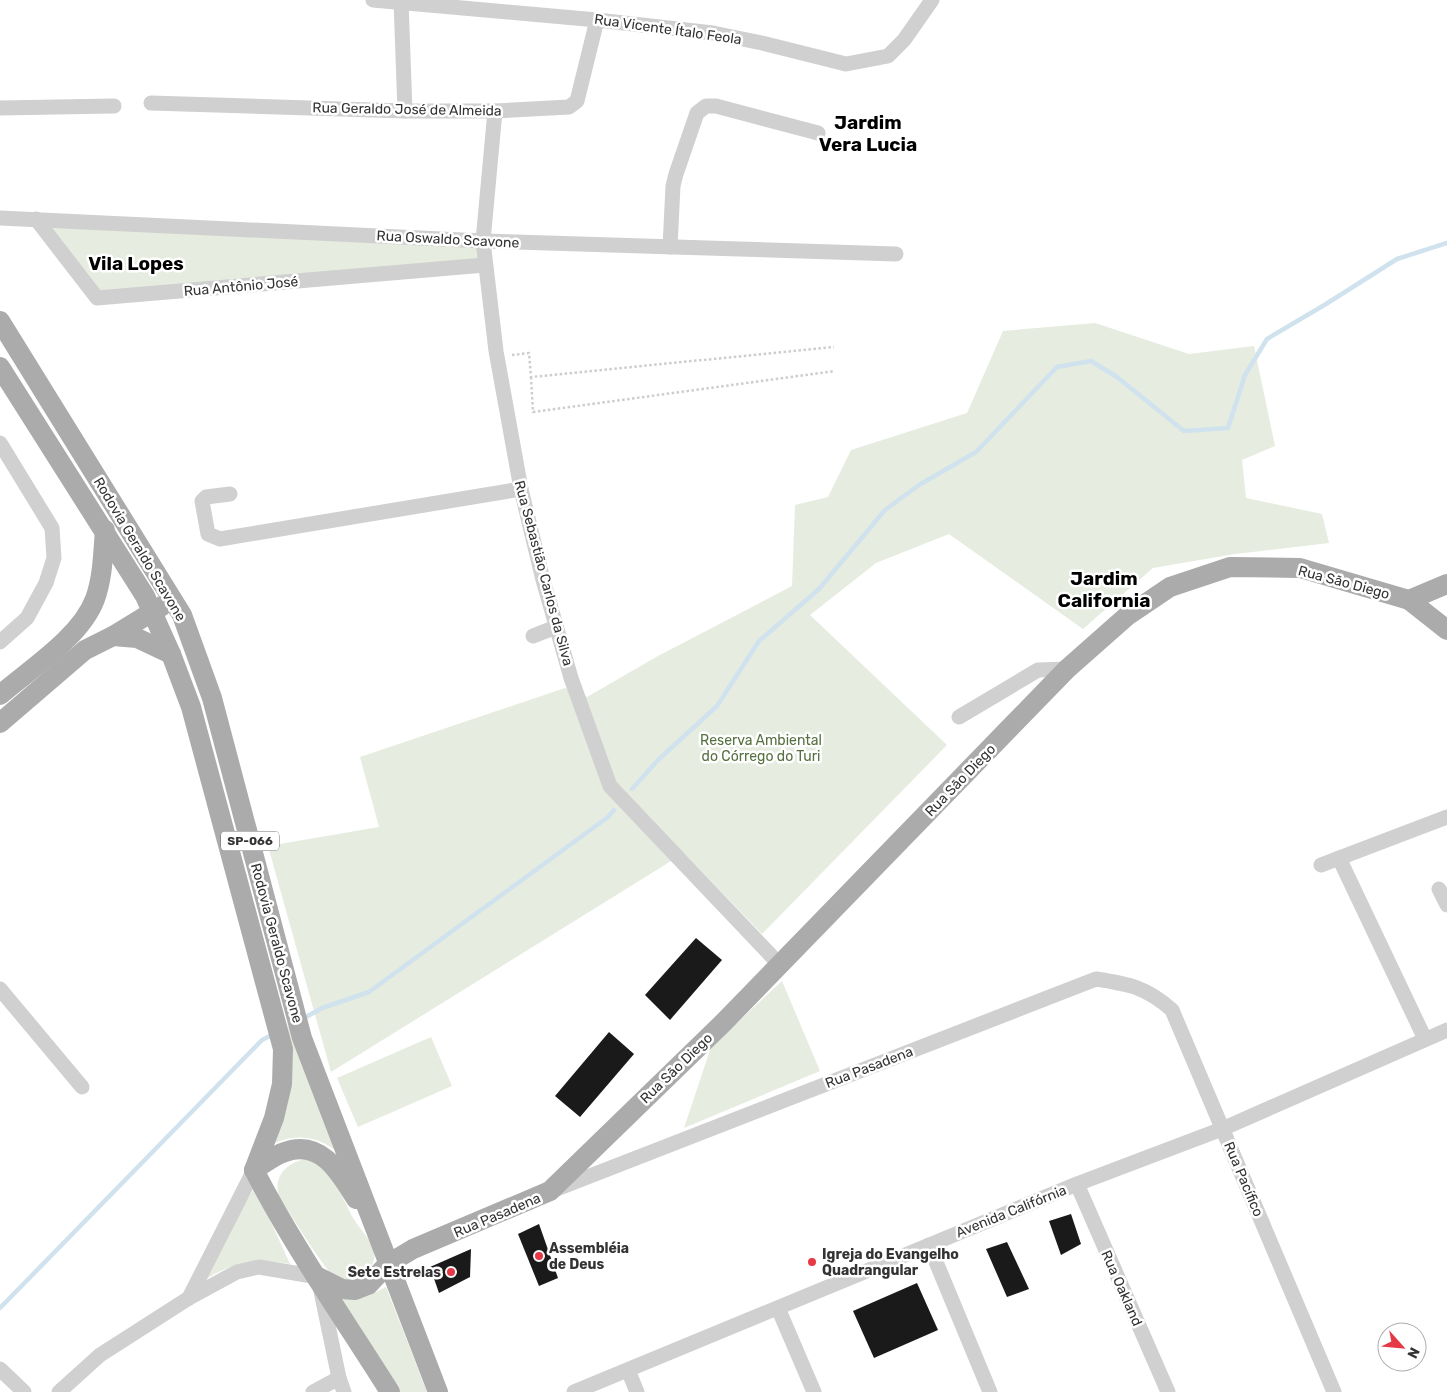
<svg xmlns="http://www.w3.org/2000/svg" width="1447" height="1392" font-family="Rubik,sans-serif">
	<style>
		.green { fill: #e6ecdf }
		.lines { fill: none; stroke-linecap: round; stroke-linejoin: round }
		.stream { stroke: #cfe2ee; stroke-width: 4.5 }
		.building { fill: #1a1a1a }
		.path { stroke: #cdcdcd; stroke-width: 2.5; stroke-dasharray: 2.5 2.5; stroke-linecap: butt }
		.minor { stroke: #d0d0d0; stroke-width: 15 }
		.major { stroke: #ababab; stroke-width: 20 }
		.poi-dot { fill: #e63946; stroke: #fff; stroke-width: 2 }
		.labels { text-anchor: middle; stroke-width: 5; stroke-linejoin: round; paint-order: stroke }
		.shield { fill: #fff; stroke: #707070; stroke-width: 1 }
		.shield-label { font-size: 12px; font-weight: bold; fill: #333 }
		.street-label { font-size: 14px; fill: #333; stroke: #fff }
		.park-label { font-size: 14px; fill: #56703f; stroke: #fff }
		.poi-label { font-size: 14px; font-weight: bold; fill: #333; stroke: #fff; text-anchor: start }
		.district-label { font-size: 19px; font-weight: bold; fill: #000; stroke: #fff }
	</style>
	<rect width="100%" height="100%" fill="#fff"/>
	<g class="green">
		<polygon points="36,219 483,241 485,265 97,298"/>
		<polygon points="1095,323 1189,354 1254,346 1275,446 1242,460 1246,498 1322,514 1329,543 1235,554 1153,568 1083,629 949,534 876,563 810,615 947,745 762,934 684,853 331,1072 268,846 379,827 360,757 565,688 587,697 658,656 792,586 795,505 828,497 851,450 967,413 1003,331"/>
		<polygon points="782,981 820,1071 684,1128 711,1047"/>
		<path d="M287 1022 335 1150C316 1136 296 1134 275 1143L290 1042Z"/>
		<polygon points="431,1037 452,1086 358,1127 337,1078"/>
		<path d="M308 1159C331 1164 343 1200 353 1218 359 1228 371 1240 374 1250 377 1263 365 1281 351 1281 346 1281 339 1279 333 1277 317 1256 303 1235 289 1212 285 1206 279 1199 278 1192 274 1173 292 1160 308 1159Z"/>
		<path d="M255 1187 290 1264C259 1258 233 1262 206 1279L242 1208Z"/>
		<polygon points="386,1287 427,1392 398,1392 336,1299 368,1296"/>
	</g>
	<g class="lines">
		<g class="stream">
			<polyline points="632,789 659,759 717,706 759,641 819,589 885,510 919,485 976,452 1057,367 1091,361 1117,377 1184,431 1228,428 1245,375 1267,339 1326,304 1397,259 1447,243"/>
			<polyline points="306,1017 322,1008 369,992 608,817 614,810"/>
			<polyline points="0,1308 262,1040 270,1036"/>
		</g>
	</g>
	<g class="building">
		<polygon points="696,938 722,960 670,1020 645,995"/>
		<polygon points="609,1032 634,1054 580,1117 555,1096"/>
		<polygon points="1071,1214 1081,1244 1061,1255 1049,1221"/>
		<polygon points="539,1224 558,1278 539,1286 518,1234"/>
		<polygon points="1007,1242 1029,1289 1007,1297 986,1249"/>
		<polygon points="471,1249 470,1277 439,1293 430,1267"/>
		<polygon points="917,1283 938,1330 874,1358 853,1311"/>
	</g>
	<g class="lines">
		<g class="path">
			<polyline points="512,355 529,353 531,377 834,347"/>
			<polyline points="531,377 533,412 835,371"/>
		</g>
		<g class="minor">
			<polyline points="373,0 597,20 713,33 762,43 846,64 888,56 904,40 932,0"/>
			<polyline points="401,1 405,111"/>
			<polyline points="151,103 405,111 495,111 569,107 577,101 597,20"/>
			<polyline points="0,108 114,106"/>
			<polyline points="495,111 483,241 496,351 521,489 543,580 571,678 610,786 779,964"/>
			<polyline points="0,218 483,241 896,254"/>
			<polyline points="36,219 97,298 485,265"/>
			<polyline points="670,247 673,186 676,174 697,113 706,106 716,106 818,133"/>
			<polyline points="0,443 52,528 54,558 46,583 27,618 0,642"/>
			<polyline points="230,494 206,497 202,501 208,534 220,539 521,489"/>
			<polyline points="533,636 556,627"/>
			<polyline points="959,717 1038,670 1067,669"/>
			<polyline points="1339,858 1425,1039"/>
			<polyline points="1321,865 1447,817"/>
			<polyline points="1439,889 1447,905"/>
			<polyline points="0,989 82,1087"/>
			<polyline points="1077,1184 1168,1392"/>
			<path d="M554 1190 1096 979C1129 984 1146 987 1172 1010L1334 1392"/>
			<polyline points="929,1245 990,1392"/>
			<polyline points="189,1298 254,1170"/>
			<polyline points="778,1308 814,1392"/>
			<polyline points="0,1369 24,1392"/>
			<polyline points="628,1370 637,1392"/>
			<polyline points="59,1392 100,1355 189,1298 237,1272 259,1267 318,1277 339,1378 344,1392"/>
			<polyline points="313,1392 339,1378"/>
			<polyline points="574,1392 1077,1184 1222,1129 1447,1030"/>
		</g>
		<g class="major">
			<polyline points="0,321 182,615 212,698 302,1038 438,1392"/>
			<path d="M0 367 145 596 171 654 191 707 283 1049 282 1084 274 1118 254 1170C293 1246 344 1319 390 1392"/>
			<polyline points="1409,600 1447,584"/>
			<polyline points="113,636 137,638 171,654"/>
			<path d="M0 695C30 669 81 637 95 599 103 577 103 553 105 530"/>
			<polyline points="0,723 85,650 113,636 162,606"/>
			<path d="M254 1170C264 1164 274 1155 285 1152 321 1139 340 1173 356 1199"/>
			<polyline points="318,1277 342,1289 355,1290 368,1285 388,1264 413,1249 550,1191 724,1022 1067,669 1127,616 1170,587 1230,567 1300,568 1409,600 1447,630"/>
		</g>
	</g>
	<g class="poi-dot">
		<circle cx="539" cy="1256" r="5"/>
		<circle cx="812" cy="1262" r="5"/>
		<circle cx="451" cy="1272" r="5"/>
	</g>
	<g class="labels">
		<rect class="shield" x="221" y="831.5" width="58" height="19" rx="4"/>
		<g class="shield-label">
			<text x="250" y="845">SP-066</text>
		</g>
		<g class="street-label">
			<text transform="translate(668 29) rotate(8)" y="5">Rua Vicente Ítalo Feola</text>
			<text transform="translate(407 109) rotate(1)" y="5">Rua Geraldo José de Almeida</text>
			<text transform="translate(448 239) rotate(3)" y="5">Rua Oswaldo Scavone</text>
			<text transform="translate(241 286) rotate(-5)" y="5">Rua Antônio José</text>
			<text transform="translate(140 549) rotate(59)" y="5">Rodovia Geraldo Scavone</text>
			<text transform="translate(544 573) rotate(75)" y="5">Rua Sebastião Carlos da Silva</text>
			<text transform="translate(1344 582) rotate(15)" y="5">Rua São Diego</text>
			<text transform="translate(960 780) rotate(-46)" y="5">Rua São Diego</text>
			<text transform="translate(277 943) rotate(75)" y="5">Rodovia Geraldo Scavone</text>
			<text transform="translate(869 1067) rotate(-21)" y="5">Rua Pasadena</text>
			<text transform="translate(676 1068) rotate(-44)" y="5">Rua São Diego</text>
			<text transform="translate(1244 1179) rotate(67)" y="5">Rua Pacífico</text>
			<text transform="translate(1011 1211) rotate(-22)" y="5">Avenida Califórnia</text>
			<text transform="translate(497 1215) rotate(-23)" y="5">Rua Pasadena</text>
			<text transform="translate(1122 1288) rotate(66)" y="5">Rua Oakland</text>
		</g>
		<g class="park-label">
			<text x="761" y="745">Reserva Ambiental<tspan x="761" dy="16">do Córrego do Turi</tspan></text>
		</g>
		<g class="poi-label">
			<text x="549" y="1253">Assembléia<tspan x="549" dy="16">de Deus</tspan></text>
			<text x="822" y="1259">Igreja do Evangelho<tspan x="822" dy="16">Quadrangular</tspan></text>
			<text x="441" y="1277" text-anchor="end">Sete Estrelas</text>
		</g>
		<g class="district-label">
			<text x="868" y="129">Jardim<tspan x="868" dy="22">Vera Lucia</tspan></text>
			<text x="136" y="270">Vila Lopes</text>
			<text x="1104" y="585">Jardim<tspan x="1104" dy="22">California</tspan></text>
		</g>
	</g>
	<g transform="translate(1402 1347) rotate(117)"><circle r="24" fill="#ffffff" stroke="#adadad"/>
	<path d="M0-4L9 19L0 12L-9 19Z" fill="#e63946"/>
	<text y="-8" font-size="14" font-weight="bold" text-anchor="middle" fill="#333333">N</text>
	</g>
</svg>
